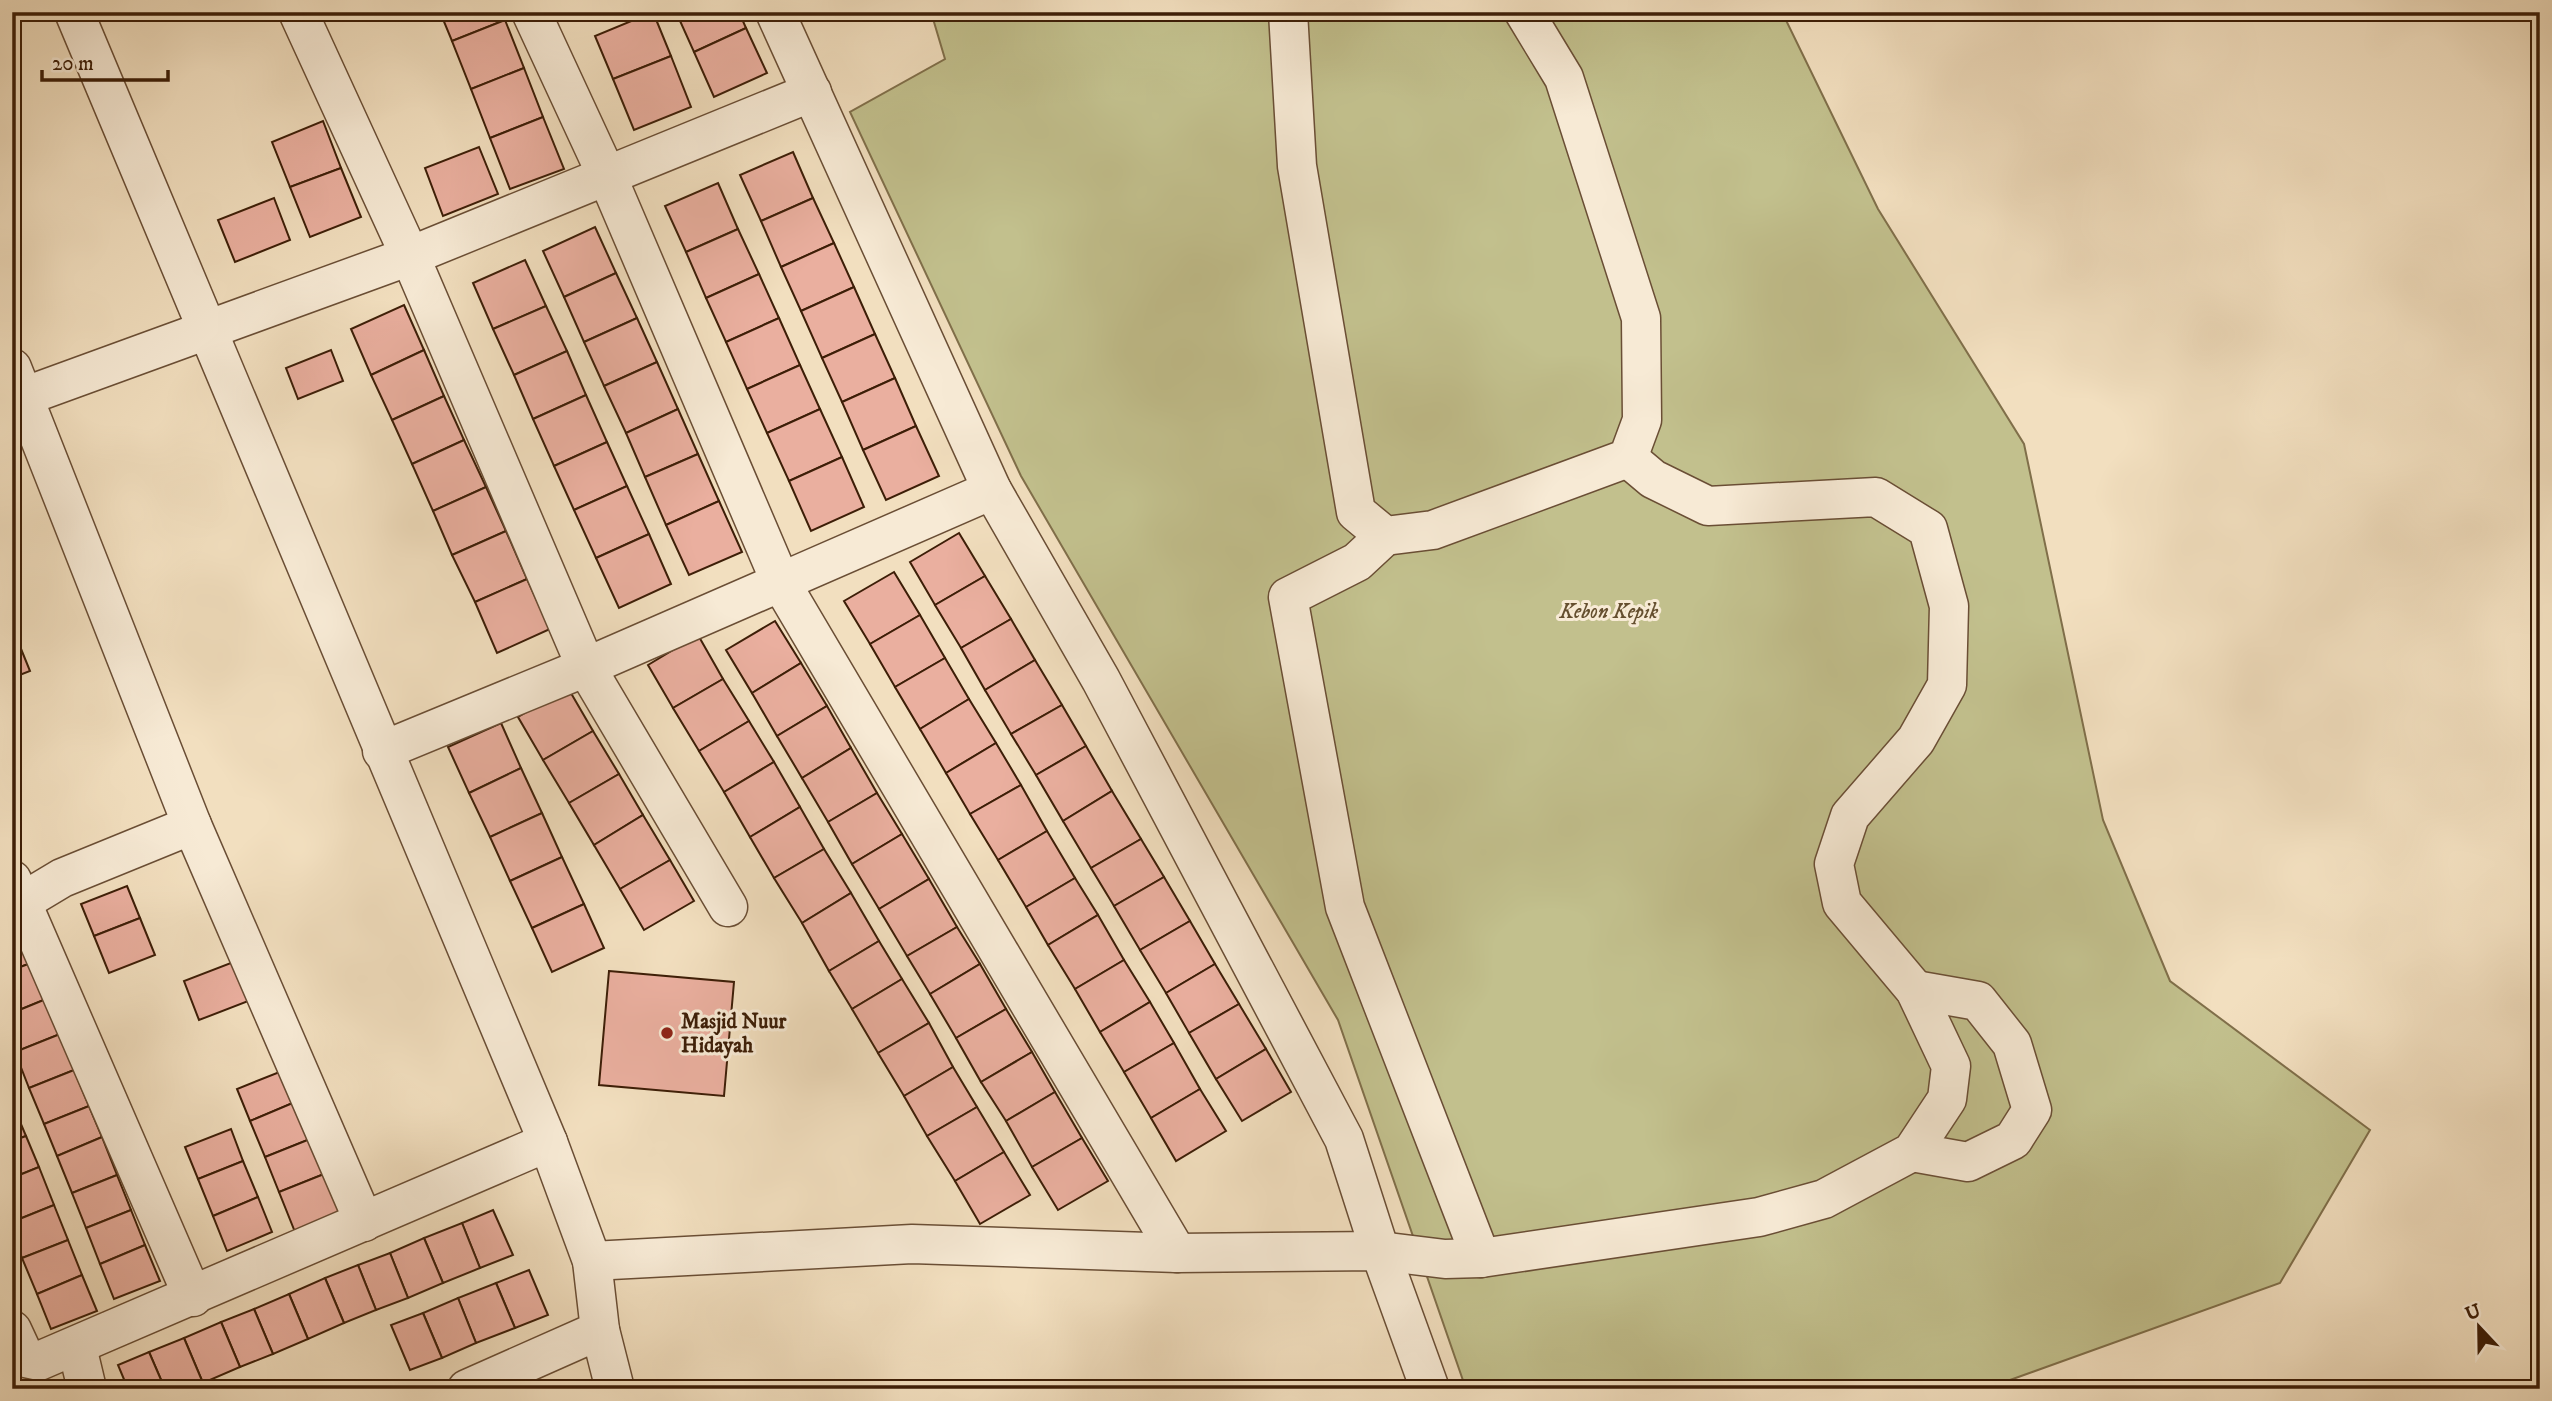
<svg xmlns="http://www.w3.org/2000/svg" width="2552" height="1401" font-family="'IM FELL DW Pica',serif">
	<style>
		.green { fill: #c2c08d; stroke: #806f4a; stroke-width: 2 }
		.building { fill: #eaaf9f; stroke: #3d1e07; stroke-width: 2 }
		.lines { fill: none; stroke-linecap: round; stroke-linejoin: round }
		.minor-casing { stroke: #6a4e35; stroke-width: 41 }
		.minor { stroke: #f7ead5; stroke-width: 38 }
		.poi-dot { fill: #8f2418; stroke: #f7ead5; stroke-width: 2.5 }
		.labels { text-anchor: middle; stroke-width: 6; stroke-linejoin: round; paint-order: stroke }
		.park-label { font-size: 21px; font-style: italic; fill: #654f2f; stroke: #f7ead5 }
		.poi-label { font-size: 21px; font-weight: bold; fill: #3d1e07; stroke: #f7ead5; text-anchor: start }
	</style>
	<rect width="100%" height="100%" fill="#f2dfbf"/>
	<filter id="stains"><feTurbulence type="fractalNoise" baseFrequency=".00286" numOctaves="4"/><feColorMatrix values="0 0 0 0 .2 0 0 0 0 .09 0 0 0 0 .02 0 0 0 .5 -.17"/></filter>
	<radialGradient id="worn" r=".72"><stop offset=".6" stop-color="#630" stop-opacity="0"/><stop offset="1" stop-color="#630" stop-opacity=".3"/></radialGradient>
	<polygon class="green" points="931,12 1782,12 1878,209 2024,444 2103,820 2170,981 2370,1130 2280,1283 1985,1389 1466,1389 1338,1020 1021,476 850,112 945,59"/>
	<g class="building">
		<polygon points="440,12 502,12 505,20 452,41"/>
		<polygon points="653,12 671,56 613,79 595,36"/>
		<polygon points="676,12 739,12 746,28 694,52"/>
		<polygon points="505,20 524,68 471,89 452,41"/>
		<polygon points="746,28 767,73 714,97 694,52"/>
		<polygon points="671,56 691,107 634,130 613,79"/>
		<polygon points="524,68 543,117 490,138 471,89"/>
		<polygon points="543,117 564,169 510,189 490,138"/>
		<polygon points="323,121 341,168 290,187 272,142"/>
		<polygon points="479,147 498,194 443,216 425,168"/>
		<polygon points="793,152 813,198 761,221 740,175"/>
		<polygon points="341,168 361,217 310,237 290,187"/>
		<polygon points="718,183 738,229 686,252 665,206"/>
		<polygon points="274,198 290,240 235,262 218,220"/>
		<polygon points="813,198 834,243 781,267 761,221"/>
		<polygon points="595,227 616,273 564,297 543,251"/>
		<polygon points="738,229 759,274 706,298 686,252"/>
		<polygon points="834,243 854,287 801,311 781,267"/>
		<polygon points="525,260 546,306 493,329 473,283"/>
		<polygon points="616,273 637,318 584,342 564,297"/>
		<polygon points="759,274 779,318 726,342 706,298"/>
		<polygon points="854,287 875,334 822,358 801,311"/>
		<polygon points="404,305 424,350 371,375 351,329"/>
		<polygon points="546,306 567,351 514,375 493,329"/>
		<polygon points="637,318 657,362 604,386 584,342"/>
		<polygon points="779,318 800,365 747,389 726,342"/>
		<polygon points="875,334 895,378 842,402 822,358"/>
		<polygon points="331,350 343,381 298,399 286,368"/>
		<polygon points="424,350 444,396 392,420 371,375"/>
		<polygon points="567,351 586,395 533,419 514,375"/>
		<polygon points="657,362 678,409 626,433 604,386"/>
		<polygon points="800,365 820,409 767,433 747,389"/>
		<polygon points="895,378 916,426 863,450 842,402"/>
		<polygon points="586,395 607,442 554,466 533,419"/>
		<polygon points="444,396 464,440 412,464 392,420"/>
		<polygon points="678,409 698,454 645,477 626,433"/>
		<polygon points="820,409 842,457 789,481 767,433"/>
		<polygon points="916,426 939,476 886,500 863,450"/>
		<polygon points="464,440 486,487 433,511 412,464"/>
		<polygon points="607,442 627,486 574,510 554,466"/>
		<polygon points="698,454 719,501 666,525 645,477"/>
		<polygon points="842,457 864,507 811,531 789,481"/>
		<polygon points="627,486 649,534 596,558 574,510"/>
		<polygon points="486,487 506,531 452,555 433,511"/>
		<polygon points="719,501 742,552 689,575 666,525"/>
		<polygon points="506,531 527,579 475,602 452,555"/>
		<polygon points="959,533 985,576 935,605 910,562"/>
		<polygon points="649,534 671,584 619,608 596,558"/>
		<polygon points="894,572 920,615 870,644 844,601"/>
		<polygon points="985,576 1011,619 961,648 935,605"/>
		<polygon points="527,579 550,629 497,653 475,602"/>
		<polygon points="920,615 945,658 895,687 870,644"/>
		<polygon points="1011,619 1035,660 985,690 961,648"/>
		<polygon points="775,621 801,663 752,693 726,650"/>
		<polygon points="698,635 723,679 673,708 648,665"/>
		<polygon points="17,639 30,671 12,678 12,641"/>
		<polygon points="945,658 969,699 920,729 895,687"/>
		<polygon points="1035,660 1062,705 1011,734 985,690"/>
		<polygon points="801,663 827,706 777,736 752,693"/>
		<polygon points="723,679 749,721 699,751 673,708"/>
		<polygon points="568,688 593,731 543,760 518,717"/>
		<polygon points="969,699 996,743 946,773 920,729"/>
		<polygon points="1062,705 1086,746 1036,775 1011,734"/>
		<polygon points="827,706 851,748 802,778 777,736"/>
		<polygon points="749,721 774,762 724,792 699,751"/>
		<polygon points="501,723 521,768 469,793 448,747"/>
		<polygon points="593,731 619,774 569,803 543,760"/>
		<polygon points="996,743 1021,785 970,814 946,773"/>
		<polygon points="1086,746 1112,791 1063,821 1036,775"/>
		<polygon points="851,748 877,793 828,822 802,778"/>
		<polygon points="774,762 800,807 750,837 724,792"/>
		<polygon points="521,768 542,813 490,837 469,793"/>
		<polygon points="619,774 643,815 594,845 569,803"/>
		<polygon points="1021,785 1047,831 998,860 970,814"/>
		<polygon points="1112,791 1141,839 1091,868 1063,821"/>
		<polygon points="877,793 902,834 852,864 828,822"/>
		<polygon points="800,807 824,849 774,878 750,837"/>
		<polygon points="542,813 562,857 510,881 490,837"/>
		<polygon points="643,815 670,860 620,889 594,845"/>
		<polygon points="1047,831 1075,878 1026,907 998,860"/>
		<polygon points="902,834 929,879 879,909 852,864"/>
		<polygon points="1141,839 1164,877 1114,906 1091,868"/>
		<polygon points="824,849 851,893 802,923 774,878"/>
		<polygon points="562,857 584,904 532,928 510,881"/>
		<polygon points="670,860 694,901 644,930 620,889"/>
		<polygon points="1164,877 1190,921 1140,950 1114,906"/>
		<polygon points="1075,878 1098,915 1048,945 1026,907"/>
		<polygon points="929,879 957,927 907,956 879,909"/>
		<polygon points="127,886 140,918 94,936 81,904"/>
		<polygon points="851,893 879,941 829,971 802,923"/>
		<polygon points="584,904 604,948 552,972 532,928"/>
		<polygon points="1098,915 1124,960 1075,989 1048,945"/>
		<polygon points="140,918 155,955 109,973 94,936"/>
		<polygon points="1190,921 1215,964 1166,993 1140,950"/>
		<polygon points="957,927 980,964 930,994 907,956"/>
		<polygon points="18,931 31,963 12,970 12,933"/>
		<polygon points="879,941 902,979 852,1009 829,971"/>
		<polygon points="1124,960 1150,1002 1100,1032 1075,989"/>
		<polygon points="236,961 251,1000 199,1020 184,981"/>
		<polygon points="31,963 46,999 12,1013 12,970"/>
		<polygon points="980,964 1006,1009 956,1038 930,994"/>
		<polygon points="1215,964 1239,1004 1189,1033 1166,993"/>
		<polygon points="609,971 734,982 724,1096 599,1085"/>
		<polygon points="902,979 929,1023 878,1053 852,1009"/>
		<polygon points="46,999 60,1034 15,1052 12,1013"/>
		<polygon points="1150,1002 1174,1043 1124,1072 1100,1032"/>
		<polygon points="1239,1004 1266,1049 1216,1079 1189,1033"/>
		<polygon points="1006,1009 1032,1052 981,1082 956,1038"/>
		<polygon points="929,1023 953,1067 904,1096 878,1053"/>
		<polygon points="60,1034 74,1070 29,1088 15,1052"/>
		<polygon points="1174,1043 1200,1089 1151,1118 1124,1072"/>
		<polygon points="1266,1049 1291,1092 1242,1121 1216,1079"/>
		<polygon points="1032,1052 1055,1092 1006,1121 981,1082"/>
		<polygon points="953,1067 977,1107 927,1136 904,1096"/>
		<polygon points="74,1070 89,1106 44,1124 29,1088"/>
		<polygon points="282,1071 295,1102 250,1121 237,1089"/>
		<polygon points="1200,1089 1226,1131 1176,1161 1151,1118"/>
		<polygon points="1055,1092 1082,1138 1032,1167 1006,1121"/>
		<polygon points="295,1102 310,1139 265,1157 250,1121"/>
		<polygon points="12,1103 26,1136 12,1141"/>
		<polygon points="89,1106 102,1137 57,1156 44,1124"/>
		<polygon points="977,1107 1004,1152 955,1181 927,1136"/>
		<polygon points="231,1129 243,1161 198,1179 185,1147"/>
		<polygon points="26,1136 39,1167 12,1178 12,1141"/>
		<polygon points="102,1137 117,1175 72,1193 57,1156"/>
		<polygon points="1082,1138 1108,1181 1058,1210 1032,1167"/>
		<polygon points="310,1139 324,1174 279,1192 265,1157"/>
		<polygon points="1004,1152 1030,1195 980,1224 955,1181"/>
		<polygon points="243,1161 258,1197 213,1216 198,1179"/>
		<polygon points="39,1167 54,1205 12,1222 12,1178"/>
		<polygon points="324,1174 340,1213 295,1232 279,1192"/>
		<polygon points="117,1175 131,1210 86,1228 72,1193"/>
		<polygon points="258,1197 272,1232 227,1251 213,1216"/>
		<polygon points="54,1205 68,1240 22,1258 12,1234 12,1222"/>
		<polygon points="131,1210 145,1245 100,1264 86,1228"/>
		<polygon points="493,1210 513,1255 480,1268 462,1223"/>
		<polygon points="462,1223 480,1268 443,1283 424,1238"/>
		<polygon points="424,1238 443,1283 408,1298 390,1253"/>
		<polygon points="68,1240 82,1275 37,1294 22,1258"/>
		<polygon points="145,1245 160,1281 114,1299 100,1264"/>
		<polygon points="390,1253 408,1298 376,1310 358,1265"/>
		<polygon points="358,1265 376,1310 344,1323 325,1278"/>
		<polygon points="529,1270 548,1315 515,1328 496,1283"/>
		<polygon points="82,1275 97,1311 51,1329 37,1294"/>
		<polygon points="325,1278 344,1323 308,1339 289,1294"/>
		<polygon points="496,1283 515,1328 476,1343 458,1298"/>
		<polygon points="289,1294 308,1339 273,1354 254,1309"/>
		<polygon points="458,1298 476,1343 442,1358 423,1313"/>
		<polygon points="254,1309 273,1354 240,1367 221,1322"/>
		<polygon points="423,1313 442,1358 410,1370 391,1325"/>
		<polygon points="221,1322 240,1367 203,1383 184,1338"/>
		<polygon points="184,1338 203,1383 188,1389 165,1389 149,1352"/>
		<polygon points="149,1352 165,1389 128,1389 118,1365"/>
	</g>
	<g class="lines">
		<g class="minor-casing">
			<g id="minor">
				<polyline points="74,12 548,1142 592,1261 600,1330 467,1389"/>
				<polyline points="298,12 410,256 586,667 728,907"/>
				<polyline points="531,12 607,176 781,583 1177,1253"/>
				<polyline points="775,12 992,490 1101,680 1344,1139 1380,1251 1430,1389"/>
				<polyline points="1288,12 1297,166 1356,512 1385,536 1433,530 1628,458 1642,420 1641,318 1564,78 1524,12"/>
				<polyline points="12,368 192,825 364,1222"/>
				<polyline points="12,401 410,256 812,92"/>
				<polyline points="1385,536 1357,562 1288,597 1345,907 1481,1258"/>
				<polyline points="382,751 586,667 992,490"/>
				<polyline points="12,880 193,1297"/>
				<polyline points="12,908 62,878 192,825"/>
				<polyline points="1912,1152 1968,1162 2013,1140 2032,1110 2012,1044 1978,1001 1915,990"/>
				<polyline points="592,1261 912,1244 1177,1253 1380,1251 1445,1259 1481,1258 1759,1217 1824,1199 1912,1152 1947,1099 1951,1066 1915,990 1842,903 1834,864 1850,816 1916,740 1947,685 1949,606 1928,529 1876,497 1708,506 1653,479 1628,458"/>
				<polyline points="12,1330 25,1358 39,1361 548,1142"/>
				<polyline points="600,1330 615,1389"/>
				<polyline points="77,1347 87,1389"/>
			</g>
		</g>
		<use href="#minor" class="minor"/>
	</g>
	<circle class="poi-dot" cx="667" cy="1033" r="7"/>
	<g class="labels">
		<g class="park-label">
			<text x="1609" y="618">Kebon Kepik</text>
		</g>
		<g class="poi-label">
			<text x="681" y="1028">Masjid Nuur<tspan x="681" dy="24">Hidayah</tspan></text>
		</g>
	</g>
	<rect width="2552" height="1401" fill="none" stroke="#f2dfbf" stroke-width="42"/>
	<rect x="14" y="14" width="2524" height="1373" fill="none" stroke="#3d1e07" stroke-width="3.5"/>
	<rect x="21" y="21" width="2510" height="1359" fill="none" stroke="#3d1e07" stroke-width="2"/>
	<g transform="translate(2479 1327) rotate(338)" stroke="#f7ead5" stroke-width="5" paint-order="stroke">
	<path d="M0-5L12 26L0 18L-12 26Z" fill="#3d1e07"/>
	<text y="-10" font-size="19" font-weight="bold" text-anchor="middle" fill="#3d1e07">U</text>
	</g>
	<path d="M42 70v10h126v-10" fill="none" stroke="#3d1e07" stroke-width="3.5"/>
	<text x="52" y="70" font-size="21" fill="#3d1e07" stroke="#f7ead5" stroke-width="5" paint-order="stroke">20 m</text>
	<rect width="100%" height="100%" filter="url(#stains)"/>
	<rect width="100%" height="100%" fill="url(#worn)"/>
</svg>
